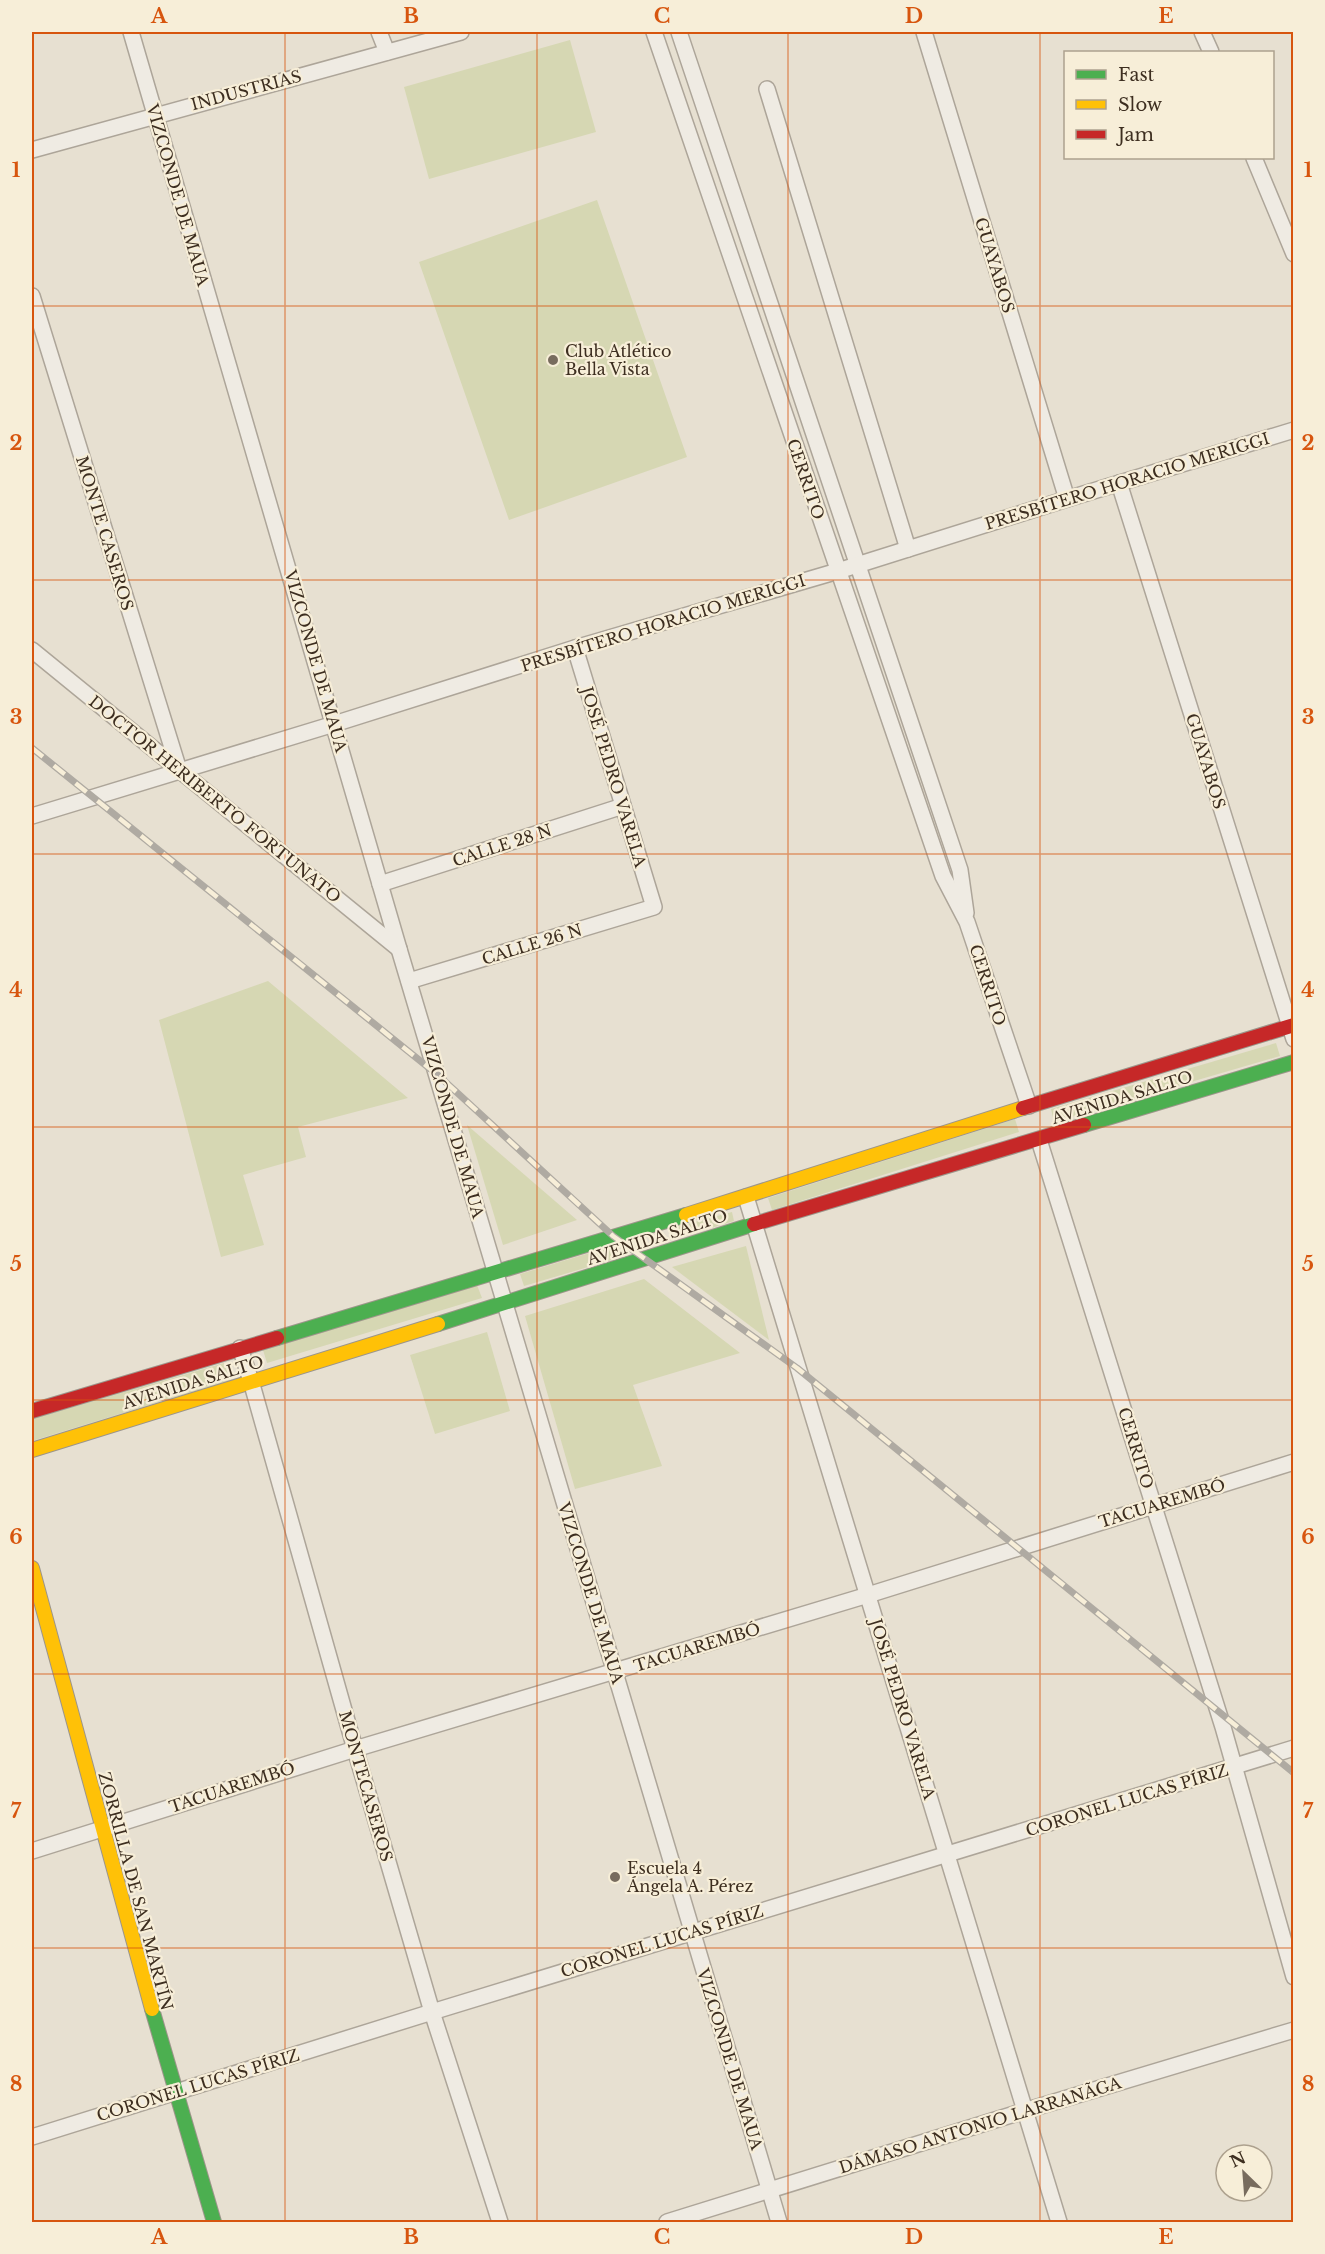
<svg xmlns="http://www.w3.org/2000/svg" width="1325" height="2254" font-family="'Libre Baskerville',serif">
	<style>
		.green { fill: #d6d7b3 }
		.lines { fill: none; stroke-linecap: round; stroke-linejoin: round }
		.street-casing { stroke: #ada599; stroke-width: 18 }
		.fast-casing { stroke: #9c958a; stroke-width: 16 }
		.slow-casing { stroke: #9c958a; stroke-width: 16 }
		.jam-casing { stroke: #9c958a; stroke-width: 16 }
		.street { stroke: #efebe3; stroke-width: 15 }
		.fast { stroke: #4caf50; stroke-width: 14 }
		.slow { stroke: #ffc107; stroke-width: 14 }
		.jam { stroke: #c62828; stroke-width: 14 }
		.rail-casing { stroke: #afaaa2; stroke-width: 7 }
		.rail { stroke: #f7eed8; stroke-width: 4.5; stroke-dasharray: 14; stroke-linecap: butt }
		.grid { fill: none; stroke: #d7550e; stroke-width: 1.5; stroke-opacity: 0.55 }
		.poi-dot { fill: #786c5e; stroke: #f7eed8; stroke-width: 2 }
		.labels { text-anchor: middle; stroke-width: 4.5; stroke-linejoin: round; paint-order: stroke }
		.street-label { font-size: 16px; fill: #3d2e20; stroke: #f7eed8 }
		.poi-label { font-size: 16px; fill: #3d2e20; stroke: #f7eed8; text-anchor: start }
		.neatline { fill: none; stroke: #d7550e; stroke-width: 2 }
		.grid-label { font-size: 20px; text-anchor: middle; font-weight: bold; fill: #d7550e }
	</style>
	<rect width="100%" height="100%" fill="#e7e0d1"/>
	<g class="green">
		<polygon points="570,40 596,132 429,179 404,87"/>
		<polygon points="597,200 687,457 509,520 419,262"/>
		<polygon points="268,981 408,1098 298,1127 306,1157 243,1175 264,1245 221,1257 159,1020"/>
		<polygon points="1276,1043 1280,1056 1054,1122 1051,1109"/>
		<polygon points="1015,1119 1019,1132 772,1210 768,1198"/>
		<polygon points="467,1125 577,1220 503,1245"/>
		<polygon points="732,1212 734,1221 683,1237 669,1229"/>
		<polygon points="746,1246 769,1340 672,1267"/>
		<polygon points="609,1247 622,1257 524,1286 520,1274"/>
		<polygon points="644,1279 740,1353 633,1385 662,1466 575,1489 525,1316"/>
		<polygon points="477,1285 482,1298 267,1363 263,1350"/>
		<polygon points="487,1332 510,1411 435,1434 410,1355"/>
		<polygon points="224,1363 230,1380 32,1441 32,1419"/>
	</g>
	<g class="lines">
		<g class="street-casing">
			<g id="street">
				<polyline points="131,32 399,949 779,2222"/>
				<polyline points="379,32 387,52"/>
				<polyline points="654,32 943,876 967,922 1029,1106"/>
				<polyline points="679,32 960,870 966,913"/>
				<polyline points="924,32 1067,499"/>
				<polyline points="1202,32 1211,52"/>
				<polyline points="767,89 908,549"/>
				<polyline points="32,150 461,32"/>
				<polyline points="1254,158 1294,254"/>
				<polyline points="32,296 179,770"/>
				<polyline points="1119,483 1294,1039"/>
				<polyline points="32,650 399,949"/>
				<polyline points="32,816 334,724 575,648 838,571 1067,499 1294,430"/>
				<polyline points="380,884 623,806"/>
				<polyline points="409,981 654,907 575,648"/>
				<polyline points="1039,1140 1223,1727 1294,1977"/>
				<polyline points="746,1197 1059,2222"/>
				<polyline points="240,1348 251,1381 355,1749 432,2012 500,2222"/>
				<polyline points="32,1851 355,1749 868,1595 1294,1462"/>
				<polyline points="32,2137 432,2012 1294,1748"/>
				<polyline points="667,2222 1024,2111 1294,2030"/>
			</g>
		</g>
		<g class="fast-casing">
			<g id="fast">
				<polyline points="1084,1125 1294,1062"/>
				<polyline points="438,1324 754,1224"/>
				<polyline points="277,1338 686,1215"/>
				<polyline points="152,2009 214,2222"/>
			</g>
		</g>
		<g class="slow-casing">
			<g id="slow">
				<polyline points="686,1215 1023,1108"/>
				<polyline points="32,1450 438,1324"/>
				<polyline points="32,1568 152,2009"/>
			</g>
		</g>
		<g class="jam-casing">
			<g id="jam">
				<polyline points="1023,1108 1294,1025"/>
				<polyline points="754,1224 1084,1125"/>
				<polyline points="32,1411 277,1338"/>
			</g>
		</g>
		<use href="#street" class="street"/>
		<use href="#fast" class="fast"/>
		<use href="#slow" class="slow"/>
		<use href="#jam" class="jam"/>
		<g class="rail-casing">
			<polyline id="rail" points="32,748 439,1076 613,1236 797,1368 1294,1773"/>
		</g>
		<use href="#rail" class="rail"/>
	</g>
	<path class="grid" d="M285 32V2222M537 32V2222M788 32V2222M1040 32V2222M32 306H1294M32 580H1294M32 854H1294M32 1127H1294M32 1400H1294M32 1674H1294M32 1948H1294"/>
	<g class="poi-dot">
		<circle cx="553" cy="360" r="6"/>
		<circle cx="615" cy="1877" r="6"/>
	</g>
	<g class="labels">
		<g class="street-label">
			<text transform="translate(246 90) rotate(-15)" y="6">INDUSTRIAS</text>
			<text transform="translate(178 195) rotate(74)" y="6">VIZCONDE DE MAUA</text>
			<text transform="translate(995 265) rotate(73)" y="6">GUAYABOS</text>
			<text transform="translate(806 479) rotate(71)" y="6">CERRITO</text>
			<text transform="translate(1127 481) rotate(-17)" y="6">PRESBÍTERO HORACIO MERIGGI</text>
			<text transform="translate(105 533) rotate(73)" y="6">MONTE CASEROS</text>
			<text transform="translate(663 623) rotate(-17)" y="6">PRESBÍTERO HORACIO MERIGGI</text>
			<text transform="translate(316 661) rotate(74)" y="6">VIZCONDE DE MAUA</text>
			<text transform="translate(1206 761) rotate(73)" y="6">GUAYABOS</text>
			<text transform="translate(614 777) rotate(73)" y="6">JOSÉ PEDRO VARELA</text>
			<text transform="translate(215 799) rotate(39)" y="6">DOCTOR HERIBERTO FORTUNATO</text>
			<text transform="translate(502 845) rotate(-18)" y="6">CALLE 28 N</text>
			<text transform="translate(532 944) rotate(-17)" y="6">CALLE 26 N</text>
			<text transform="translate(988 985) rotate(72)" y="6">CERRITO</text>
			<text transform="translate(1122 1097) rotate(-17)" y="6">AVENIDA SALTO</text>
			<text transform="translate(453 1127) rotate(74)" y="6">VIZCONDE DE MAUA</text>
			<text transform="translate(657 1237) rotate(-18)" y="6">AVENIDA SALTO</text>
			<text transform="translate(193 1382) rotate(-17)" y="6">AVENIDA SALTO</text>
			<text transform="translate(1136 1448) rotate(73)" y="6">CERRITO</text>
			<text transform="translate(1162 1503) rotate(-17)" y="6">TACUAREMBÓ</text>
			<text transform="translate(591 1593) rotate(73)" y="6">VIZCONDE DE MAUA</text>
			<text transform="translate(697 1647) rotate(-17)" y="6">TACUAREMBÓ</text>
			<text transform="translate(903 1709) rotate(73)" y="6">JOSÉ PEDRO VARELA</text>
			<text transform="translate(366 1786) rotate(74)" y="6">MONTECASEROS</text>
			<text transform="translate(232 1787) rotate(-18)" y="6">TACUAREMBÓ</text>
			<text transform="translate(1127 1800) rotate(-17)" y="6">CORONEL LUCAS PÍRIZ</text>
			<text transform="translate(136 1891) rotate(75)" y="6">ZORRILLA DE SAN MARTÍN</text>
			<text transform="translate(662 1941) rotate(-17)" y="6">CORONEL LUCAS PÍRIZ</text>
			<text transform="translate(730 2059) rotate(73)" y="6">VIZCONDE DE MAUA</text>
			<text transform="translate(198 2085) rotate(-17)" y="6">CORONEL LUCAS PÍRIZ</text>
			<text transform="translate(980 2125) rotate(-17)" y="6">DÁMASO ANTONIO LARRANÃGA</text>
		</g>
		<g class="poi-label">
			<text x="565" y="357">Club Atlético<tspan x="565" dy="18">Bella Vista</tspan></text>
			<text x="627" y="1874">Escuela 4<tspan x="627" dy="18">Ángela A. Pérez</tspan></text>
		</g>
	</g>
	<rect width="1325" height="2254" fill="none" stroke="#f7eed8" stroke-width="66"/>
	<rect x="1064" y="51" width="210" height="108" fill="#f7eed8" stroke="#ada18e" stroke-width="1.5"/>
	<rect x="1076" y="70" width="30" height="9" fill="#4caf50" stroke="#ada18e" stroke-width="1.5"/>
	<text x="1118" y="81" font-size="18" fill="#3d2e20">Fast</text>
	<rect x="1076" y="100" width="30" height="9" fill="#ffc107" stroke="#ada18e" stroke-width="1.5"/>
	<text x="1118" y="111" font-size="18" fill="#3d2e20">Slow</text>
	<rect x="1076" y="130" width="30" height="9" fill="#c62828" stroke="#ada18e" stroke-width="1.5"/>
	<text x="1118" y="141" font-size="18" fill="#3d2e20">Jam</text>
	<g transform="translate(1244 2173) rotate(335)"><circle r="28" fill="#f7eed8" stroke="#ada18e" stroke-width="1.5"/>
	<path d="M0-4.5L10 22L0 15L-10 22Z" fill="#786c5e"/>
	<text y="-9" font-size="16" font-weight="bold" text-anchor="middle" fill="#3d2e20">N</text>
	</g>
	<rect x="33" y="33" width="1259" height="2188" class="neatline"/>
	<g class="grid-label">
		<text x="159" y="23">A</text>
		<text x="411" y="23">B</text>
		<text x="662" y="23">C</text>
		<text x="914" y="23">D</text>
		<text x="1166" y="23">E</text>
		<text x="16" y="177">1</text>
		<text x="1308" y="177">1</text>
		<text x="16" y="450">2</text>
		<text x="1308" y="450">2</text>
		<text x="16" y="724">3</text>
		<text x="1308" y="724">3</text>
		<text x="16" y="997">4</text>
		<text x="1308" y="997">4</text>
		<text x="16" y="1271">5</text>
		<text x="1308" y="1271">5</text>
		<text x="16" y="1544">6</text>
		<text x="1308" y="1544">6</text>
		<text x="16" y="1818">7</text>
		<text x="1308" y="1818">7</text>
		<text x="16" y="2091">8</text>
		<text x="1308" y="2091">8</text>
		<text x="159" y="2244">A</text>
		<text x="411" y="2244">B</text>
		<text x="662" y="2244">C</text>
		<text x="914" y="2244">D</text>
		<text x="1166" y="2244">E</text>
	</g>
</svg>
